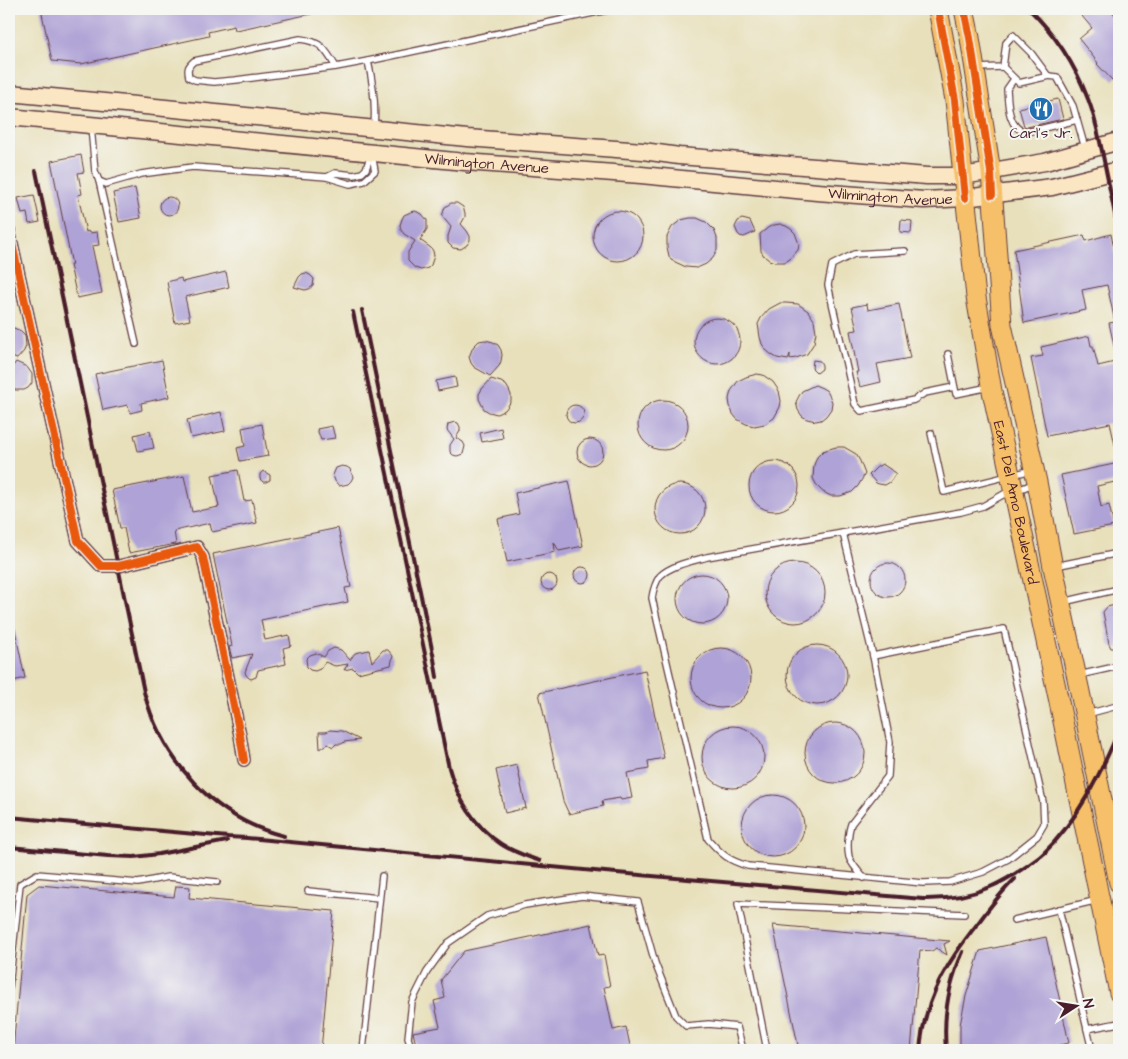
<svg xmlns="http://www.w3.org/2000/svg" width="1128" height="1059" font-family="'Architects Daughter',sans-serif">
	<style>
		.building { fill: #afa2d6 }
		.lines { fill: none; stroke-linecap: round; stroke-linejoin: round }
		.service-casing { stroke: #623c41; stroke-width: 8 }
		.minor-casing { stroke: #623c41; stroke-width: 14 }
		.secondary-casing { stroke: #623c41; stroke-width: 19 }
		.primary-casing { stroke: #623c41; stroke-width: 21 }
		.service { stroke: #fff; stroke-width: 5.5 }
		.minor { stroke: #fff; stroke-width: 11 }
		.secondary { stroke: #fbe6c4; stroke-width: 16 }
		.primary { stroke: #f6c06b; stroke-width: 19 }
		.rail { stroke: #4a1f2b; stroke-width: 4 }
		.cycleway-casing { stroke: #f6f6f2; stroke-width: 11 }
		.cycleway { stroke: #e8590c; stroke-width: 8 }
		.labels { text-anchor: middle; stroke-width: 4; stroke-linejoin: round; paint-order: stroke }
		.poi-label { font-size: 15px; fill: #4a1f2b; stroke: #f6f6f2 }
		.street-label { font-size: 15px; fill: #4a1f2b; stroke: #f6f6f2 }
	</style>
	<rect width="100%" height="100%" fill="#f6f6f2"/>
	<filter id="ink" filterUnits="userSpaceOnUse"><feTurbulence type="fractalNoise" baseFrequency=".02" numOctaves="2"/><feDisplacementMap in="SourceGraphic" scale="10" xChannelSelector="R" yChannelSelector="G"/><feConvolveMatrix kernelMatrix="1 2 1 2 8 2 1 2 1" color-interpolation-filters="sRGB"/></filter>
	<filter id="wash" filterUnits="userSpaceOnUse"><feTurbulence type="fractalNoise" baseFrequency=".0096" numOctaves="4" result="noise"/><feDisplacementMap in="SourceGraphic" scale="20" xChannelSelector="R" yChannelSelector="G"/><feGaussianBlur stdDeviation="1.12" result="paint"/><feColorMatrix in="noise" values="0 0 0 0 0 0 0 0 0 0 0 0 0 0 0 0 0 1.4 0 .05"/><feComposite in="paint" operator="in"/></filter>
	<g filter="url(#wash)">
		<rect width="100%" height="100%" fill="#e8e0bb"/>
		<g id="blocks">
			<g class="building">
				<polygon points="41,9 315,9 315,13 241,29 235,30 234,26 208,32 209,36 81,64 52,61"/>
				<polygon points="1076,9 1110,9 1119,20 1119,75 1113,81 1097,64 1098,63 1079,39 1092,28"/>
				<polygon points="1058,99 1063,119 1027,127 1024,126 1019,108"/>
				<polygon points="81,155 84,172 78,173 82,194 78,195 86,232 88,231 89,233 97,232 99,245 92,246 102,293 77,298 70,265 72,265 51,161"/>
				<polygon points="135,188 141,218 119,222 113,193"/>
				<polygon points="34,195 40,222 29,224 27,213 22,214 18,198"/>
				<circle cx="169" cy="206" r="9"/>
				<polygon points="451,203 457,203 463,207 465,213 465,217 461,224 467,231 470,236 470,240 467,245 461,249 453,248 448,243 448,236 451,227 446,221 442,216 445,207"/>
				<circle cx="618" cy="236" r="25"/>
				<polygon points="415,211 422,214 427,220 427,229 420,240 431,248 433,251 434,256 431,265 428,268 421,270 415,268 408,261 408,252 415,241 404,234 401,230 400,225 402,219 404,215 411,212"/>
				<polygon points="690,218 697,218 706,222 714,230 717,238 717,250 713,258 706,264 697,268 686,267 671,260 669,256 667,247 667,237 672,227 681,220"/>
				<polygon points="742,219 750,221 755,232 744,237 740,236 738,234 735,227 738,221"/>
				<polygon points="901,220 912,221 911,233 900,232"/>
				<polygon points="780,224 786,226 791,229 795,233 799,244 798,250 790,259 785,262 775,262 769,260 764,256 761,251 760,234 769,227 774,225"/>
				<polygon points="1111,234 1119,273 1119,350 1115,350 1109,323 1115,322 1107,285 1082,290 1086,310 1024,323 1014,250 1084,235 1086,241"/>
				<polygon points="226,272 229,287 185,297 190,320 175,323 167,282 181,278 182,282"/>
				<polygon points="306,273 310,275 314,279 313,286 309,289 305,290 294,287 299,277 302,274"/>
				<polygon points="780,303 786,303 798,304 808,311 814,320 816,332 814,343 807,354 796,358 790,359 790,354 788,360 777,358 772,355 766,350 762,344 760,337 758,324 761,318 769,309"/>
				<polygon points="867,304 868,310 899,304 910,358 877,364 881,382 860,387 856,372 858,372 850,331 857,330 852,307"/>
				<circle cx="717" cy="341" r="23"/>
				<polygon points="9,326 21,331 25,335 26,346 24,351 17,359 9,356"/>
				<polygon points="1089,336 1091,346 1093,346 1098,366 1119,361 1119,445 1115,445 1110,423 1047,436 1031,358 1043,356 1041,347"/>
				<polygon points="485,340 493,342 498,345 501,350 502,355 501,361 499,366 490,376 474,367 471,363 469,357 473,347 479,341"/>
				<polygon points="162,360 169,397 141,403 142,410 130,413 128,405 103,410 95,374"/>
				<polygon points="813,360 820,361 822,365 822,369 817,373 812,368"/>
				<polygon points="16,362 27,367 32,374 32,383 28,388 24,390 15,390 9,385 9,371"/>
				<polygon points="757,374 763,375 773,382 779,391 781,401 780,407 774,418 765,424 754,426 746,424 737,419 733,414 730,406 729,399 731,391 738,381 746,377"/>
				<polygon points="455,377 457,387 438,391 436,381"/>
				<polygon points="491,379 501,382 506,385 509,390 511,395 511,401 508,406 505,410 497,414 489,412 484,409 479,399 479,394 482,389"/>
				<polygon points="815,385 822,388 827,391 830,397 832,402 831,409 826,416 821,420 816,421 807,419 802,416 798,410 796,402 799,396 802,391"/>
				<circle cx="663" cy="425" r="25"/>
				<circle cx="575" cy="414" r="9"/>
				<polygon points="221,412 225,431 191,438 187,420"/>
				<polygon points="455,422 458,423 460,427 460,431 456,438 463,442 465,446 463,454 457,456 453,455 450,452 450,445 454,439 447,430 448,424"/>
				<polygon points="262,424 268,456 240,461 237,448 245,446 242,428"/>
				<polygon points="332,426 335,438 321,440 317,429"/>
				<polygon points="501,428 503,438 482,442 480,433"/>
				<polygon points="150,431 154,448 138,451 134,435"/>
				<circle cx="590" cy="452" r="13"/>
				<polygon points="836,447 844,447 856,454 860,461 865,474 858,486 852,492 840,496 831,496 823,492 817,486 813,478 814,465 817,457 823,451"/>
				<circle cx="774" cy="486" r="25"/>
				<polygon points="1119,463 1119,481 1097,486 1101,507 1109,505 1114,526 1074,534 1061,475"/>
				<polygon points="882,464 896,473 890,482 885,485 879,484 876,483 869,475 877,467"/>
				<polygon points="342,466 347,467 350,469 353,477 351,481 348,484 339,486 335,481 333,475 336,468"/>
				<polygon points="238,470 244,501 252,500 257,523 212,532 210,523 174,531 176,544 129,553 124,528 120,528 112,490 184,476 192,512 219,507 212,475"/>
				<polygon points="263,471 270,475 270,480 266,482 263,482 260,479 260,474"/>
				<polygon points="569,481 583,546 559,551 554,542 555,552 507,562 498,519 519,514 515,493"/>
				<circle cx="680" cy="509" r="25"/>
				<polygon points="338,528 351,587 345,588 348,602 261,620 265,640 289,635 291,646 283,648 286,664 258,670 256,677 251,679 249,678 246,675 245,672 252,654 232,658 229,647 232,646 213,554"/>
				<circle cx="795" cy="593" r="30"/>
				<circle cx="888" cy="580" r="17"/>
				<circle cx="582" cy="575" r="8"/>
				<circle cx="549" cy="582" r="8"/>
				<circle cx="702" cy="599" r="25"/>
				<polygon points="1119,604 1119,648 1111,648 1109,644 1103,612 1107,607"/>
				<polygon points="9,621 13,621 25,678 9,682"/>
				<circle cx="817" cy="675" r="30"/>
				<circle cx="721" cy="678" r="30"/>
				<polygon points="334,648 341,650 350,660 355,653 369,650 372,662 383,650 388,650 393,656 391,665 358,673 353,668 344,670 348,664 335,666 325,662 320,669 315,671 310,670 307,667 306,659 310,655 316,653 324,657 328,651"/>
				<polygon points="645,670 664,758 648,761 649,769 627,773 632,798 621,800 620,798 602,801 603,806 569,814 563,801 539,693"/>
				<circle cx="835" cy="753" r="30"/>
				<circle cx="733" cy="757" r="31"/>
				<polygon points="330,730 342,731 360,740 344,742 342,744 336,744 333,747 328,744 320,749 319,732 326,732"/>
				<polygon points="517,765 526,808 505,813 496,770"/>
				<circle cx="773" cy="826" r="31"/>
				<polygon points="39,885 174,897 176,886 190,887 189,898 334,911 321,1050 13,1050 27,894"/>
				<polygon points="591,924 598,956 604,955 610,986 604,987 613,1030 626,1027 631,1050 417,1050 413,1032 440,1027 434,1001 445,998 441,980 464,951"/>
				<polygon points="773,925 950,941 944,944 947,955 936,948 932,951 920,950 911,1050 799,1050"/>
				<polygon points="1046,937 1069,1043 1041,1049 1041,1050 960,1050 960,1025 966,996 980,951"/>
			</g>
		</g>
	</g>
	<g filter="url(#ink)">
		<use href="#blocks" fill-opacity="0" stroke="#623c41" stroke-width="1"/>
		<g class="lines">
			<g class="service-casing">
				<g id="service">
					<path d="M336 67C326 50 321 41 300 39L194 61C188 66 187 69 189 77L195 80 214 82 236 80 336 67 368 61"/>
					<polyline points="1003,67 1019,83 1049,76"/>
					<polyline points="977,68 1003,67 1006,43 1013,35 1031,53 1048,76 1057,77 1073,106 1085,148"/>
					<path d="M1014 79 1007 89C1008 104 1008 130 1027 132L1077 120"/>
					<path d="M374 126C376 104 373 83 368 61L612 9"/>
					<polyline points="91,127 95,171 99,181 106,184 141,174 193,167 327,177 350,184 364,181 375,171 372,155"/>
					<polyline points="327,177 335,173 354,175 362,173 366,169 371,154"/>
					<polyline points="99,181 136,344"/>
					<polyline points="905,251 854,254 832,265 828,285 855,404 861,411 914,400 925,393 954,387"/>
					<polyline points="948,354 956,394 989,387"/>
					<polyline points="931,433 944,492 1032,470"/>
					<path d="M843 533 873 656 890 742 888 776 851 824C848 833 847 848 849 857 852 865 859 872 864 878"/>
					<polyline points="1055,566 1119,553"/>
					<polyline points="1063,602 1119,589"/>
					<path d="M873 656 1004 629 1043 802 1044 824 1037 836 1008 859 983 872 950 882 923 883 748 866C729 861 721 854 708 839L652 598C653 591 655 583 660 576 671 565 693 561 707 557L961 512 983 506 1013 489 1023 488 1035 483"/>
					<polyline points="1079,675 1119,666"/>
					<polyline points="1087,714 1117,706"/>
					<polyline points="308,891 379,898"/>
					<polyline points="1059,909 1087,1029 1119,1023"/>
					<polyline points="1014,920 1098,900"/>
					<polyline points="9,987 20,884 37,874 138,883 168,877 217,882"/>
					<polyline points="1087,1029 1092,1050"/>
					<polyline points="363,1050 382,876"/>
					<polyline points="412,1050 408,1038 412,1002 427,972 448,943 487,916 525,905 582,896 638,902 655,963 676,1016 686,1026 709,1024 737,1027 743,1050"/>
					<polyline points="767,1050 738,904 964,914"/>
				</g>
			</g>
			<g class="minor-casing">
				<polyline id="minor" points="9,230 78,541 101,566 119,566 197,547 203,557 240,735 244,760"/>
			</g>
			<g class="secondary-casing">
				<g id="secondary">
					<polyline points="9,93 115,103 467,138 643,151 679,156 927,176 963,176 1045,162 1119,141"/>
					<path id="s1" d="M9 117 465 162 641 175 817 192 924 200 965 198 1052 187 1119 170"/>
				</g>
			</g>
			<g class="primary-casing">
				<g id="primary">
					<path id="s2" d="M938 9 955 100 976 297 992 391 1058 697 1119 993"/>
					<polyline points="964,9 970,38 991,172 1002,325 1037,482 1053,567 1080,692 1119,883"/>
				</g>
			</g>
			<use href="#service" class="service"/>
			<use href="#minor" class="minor"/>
			<use href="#secondary" class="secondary"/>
			<use href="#primary" class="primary"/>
			<g class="rail">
				<path d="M1029 9C1055 34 1075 65 1088 99 1095 116 1098 133 1102 151 1108 179 1113 206 1119 234"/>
				<path d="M36 171 144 692C162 760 214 819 284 836"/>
				<polyline points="362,310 434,659 437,677"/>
				<path d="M353 312 449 768C457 798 475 827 501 844 513 852 526 856 540 861"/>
				<path d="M9 817 228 837 247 838 605 872 923 899C975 900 1006 883 1046 852"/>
				<polyline points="9,847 108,856 134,857 159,854 227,841"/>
				<path d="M1041 856C1077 822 1100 775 1119 730"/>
				<path d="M920 1050C924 1000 947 962 978 923 990 907 1001 892 1015 879"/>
				<path d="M946 1050C943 1017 949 982 963 952"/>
			</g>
			<g class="cycleway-casing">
				<g id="cycleway">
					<polyline points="938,9 955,100 965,198"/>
					<polyline points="964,9 970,38 991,172 992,195"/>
					<polyline points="9,230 78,541 101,566 119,566 197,547 203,557 240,735 244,760"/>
				</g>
			</g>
			<use href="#cycleway" class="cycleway"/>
		</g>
	</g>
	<defs>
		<g id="restaurant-disc" transform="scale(1.25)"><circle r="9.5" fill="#1f6fb2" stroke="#f6f6f2"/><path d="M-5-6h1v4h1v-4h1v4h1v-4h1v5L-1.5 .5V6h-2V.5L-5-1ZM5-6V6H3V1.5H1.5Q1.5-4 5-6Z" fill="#fff"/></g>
	</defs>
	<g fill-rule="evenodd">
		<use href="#restaurant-disc" x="1041" y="109"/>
	</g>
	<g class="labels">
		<g class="poi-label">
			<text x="1041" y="138">Carl's Jr.</text>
		</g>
		<g class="street-label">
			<text dy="5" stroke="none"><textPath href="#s1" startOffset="480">Wilmington Avenue</textPath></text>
			<text dy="5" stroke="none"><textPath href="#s1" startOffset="885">Wilmington Avenue</textPath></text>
			<text dy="5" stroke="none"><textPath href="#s2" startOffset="500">East Del Amo Boulevard</textPath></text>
		</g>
	</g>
	<rect width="1128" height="1059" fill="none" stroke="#f6f6f2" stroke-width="30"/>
	<g transform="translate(1076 1006) rotate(78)" stroke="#f6f6f2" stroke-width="4" paint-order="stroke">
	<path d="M0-4L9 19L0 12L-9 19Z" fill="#4a1f2b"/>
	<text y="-8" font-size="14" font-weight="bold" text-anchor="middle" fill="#4a1f2b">N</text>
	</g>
</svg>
